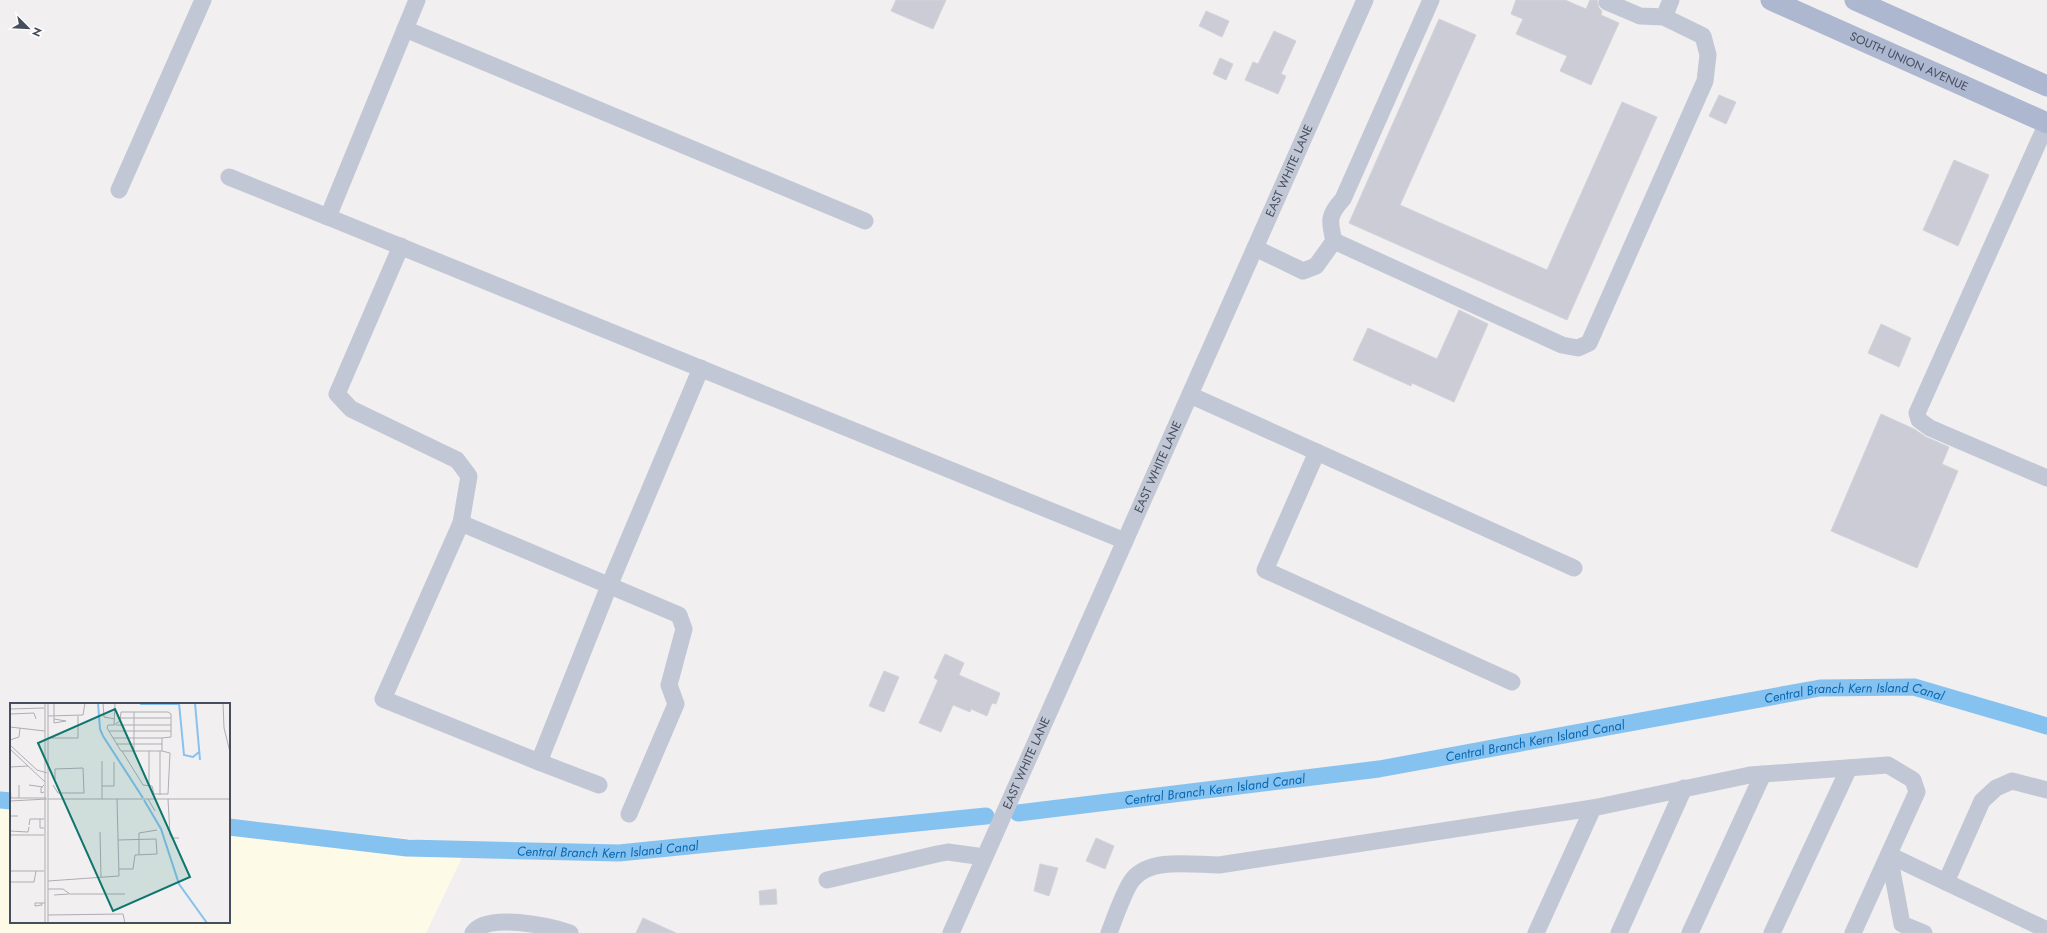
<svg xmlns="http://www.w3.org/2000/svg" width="2047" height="933" font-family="Jost,sans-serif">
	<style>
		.commercial { fill: #fdfbe7 }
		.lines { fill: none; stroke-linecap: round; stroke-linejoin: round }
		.canal { stroke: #86c2f0; stroke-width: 17 }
		.building { fill: #cbccd5; stroke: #d2d3db }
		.minor { stroke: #c2c7d5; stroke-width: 17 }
		.major { stroke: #adb7cf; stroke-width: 21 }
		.labels { text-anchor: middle; stroke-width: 3.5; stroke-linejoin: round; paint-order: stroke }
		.street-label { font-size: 12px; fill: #464d5d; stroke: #fff }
		.water-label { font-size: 13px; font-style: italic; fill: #0666b0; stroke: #fff }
		.inset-river { fill: none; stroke: #86c2f0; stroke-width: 2 }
		.inset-road { fill: none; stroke: #adaeb5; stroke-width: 1 }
		.view { fill: #0f766e; fill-opacity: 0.15; stroke: #0f766e; stroke-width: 2 }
		.inset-edge { fill: none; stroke: #464d5d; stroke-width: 2 }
	</style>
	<rect width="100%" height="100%" fill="#f1efef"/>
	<polygon class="commercial" points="0,796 11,797 11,922 229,922 229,820 468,845 426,933 0,933"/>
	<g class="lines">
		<g class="canal">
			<polyline points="0,800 11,801"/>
			<path id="s1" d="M1018 813 1379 769 1820 688 1914 687 2047 726"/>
			<path id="s2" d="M229 827 407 848 619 853 986 816"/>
		</g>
	</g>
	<g class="building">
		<polygon points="896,0 946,0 933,29 891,11"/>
		<polygon points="1516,0 1565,0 1586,9 1590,0 1597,0 1599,8 1602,11 1601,15 1619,23 1591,85 1560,71 1567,56 1516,34 1523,19 1511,14"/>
		<polygon points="1206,11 1229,21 1222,37 1199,26"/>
		<polygon points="1439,19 1476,35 1400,205 1547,270 1622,102 1657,117 1567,320 1349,223"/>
		<polygon points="1274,31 1296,41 1281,74 1286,76 1278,94 1245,80 1253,62 1258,64"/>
		<polygon points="1220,58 1233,64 1226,80 1213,74"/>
		<polygon points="1719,95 1736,102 1726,124 1709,116"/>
		<polygon points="1954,160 1989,175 1958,246 1923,230"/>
		<polygon points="1459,310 1488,324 1454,402 1412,383 1411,386 1353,360 1368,328 1437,359"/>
		<polygon points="1881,324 1911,338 1899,367 1868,353"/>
		<polygon points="1881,414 1914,429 1926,437 1949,447 1942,464 1958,471 1917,568 1831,531"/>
		<polygon points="945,654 964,663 959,675 1000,693 996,704 992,703 987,716 971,709 970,712 953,705 941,732 919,723 938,680 934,678"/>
		<polygon points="884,671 899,677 884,712 869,706"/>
		<polygon points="1096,838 1114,846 1105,869 1086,861"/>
		<polygon points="1040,864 1058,868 1049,896 1034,891"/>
		<polygon points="776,889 777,904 760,905 759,891"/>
		<polygon points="643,918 676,933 636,933"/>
	</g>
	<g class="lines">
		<g class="minor">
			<polyline points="417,0 328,217 1125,541"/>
			<path d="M1431 0 1343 199C1328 215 1329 221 1334 241L1562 345 1578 348 1589 343 1705 81 1708 55 1703 36 1664 17 1640 16 1607 2"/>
			<polyline points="1664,17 1671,0"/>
			<polyline points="405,29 865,221"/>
			<polyline points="2047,123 1917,413 1919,420 1930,428 2047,478"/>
			<polyline points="229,177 328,217"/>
			<polyline points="119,190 203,0"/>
			<polyline points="401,246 337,394 351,409 457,460 469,476 461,523 383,699 539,762 609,586 701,368"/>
			<polyline points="1255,248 1303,271 1316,266 1334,241"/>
			<polyline points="1190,395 1574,568"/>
			<polyline points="1317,452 1265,570 1512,682"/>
			<polyline points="461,523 679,615 684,629 669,685 676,704 629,814"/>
			<polyline points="539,762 599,785"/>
			<polyline points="1889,855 2047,930"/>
			<polyline points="1889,855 1902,924 1924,933"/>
			<polyline points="827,880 937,854 948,852 984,857"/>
			<polyline points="1946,882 1982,801 1996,788 2012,781 2047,790"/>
			<path d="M473 933C486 912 550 926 570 933"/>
			<path id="s3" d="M951 933 1365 0"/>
			<path d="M1109 933C1114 920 1125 888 1133 879 1151 857 1194 865 1219 865L1593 808"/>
			<polyline points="1536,933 1593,808 1750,775 1888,765 1913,780 1917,792 1853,933"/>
			<polyline points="1619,933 1684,788"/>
			<polyline points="1690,933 1763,774"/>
			<polyline points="1772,933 1849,768"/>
		</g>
		<g class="major">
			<path id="s4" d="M1771 0 2047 123"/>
			<polyline points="1855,0 2047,86"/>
		</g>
	</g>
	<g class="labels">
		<g class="street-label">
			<text dy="4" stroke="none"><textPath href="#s4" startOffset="151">SOUTH UNION AVENUE</textPath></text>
			<text dy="4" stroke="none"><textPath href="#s3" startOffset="834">EAST WHITE LANE</textPath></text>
			<text dy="4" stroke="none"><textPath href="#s3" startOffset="510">EAST WHITE LANE</textPath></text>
			<text dy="4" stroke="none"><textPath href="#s3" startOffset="186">EAST WHITE LANE</textPath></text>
		</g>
		<g class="water-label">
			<text dy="5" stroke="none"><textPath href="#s1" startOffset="846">Central Branch Kern Island Canal</textPath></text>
			<text dy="5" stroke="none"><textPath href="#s1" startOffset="522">Central Branch Kern Island Canal</textPath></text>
			<text dy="5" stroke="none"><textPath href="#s1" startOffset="198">Central Branch Kern Island Canal</textPath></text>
			<text dy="5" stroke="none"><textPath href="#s2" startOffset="380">Central Branch Kern Island Canal</textPath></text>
		</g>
	</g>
	<g transform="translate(10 703)">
		<rect width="220" height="220" fill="#f1efef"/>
		<path class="inset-river" d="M88 0 90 26 93 33 133 95M169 0 174 52 183 54 189 49M185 0 190 57M130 1H169M134 97 151 126 169 181 197 220"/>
		<path class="inset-road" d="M93 0 94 14 105 16M213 0 214 25 220 49M0 6 34 5M124 9V48M0 11 24 10 26 16M38 13 73 12 75 0M110 15H161M44 16 56 18 44 20V0M104 22 110 18 111 9H158L161 11V34L152 35V48H111L97 25 98 22H104L105 0M106 22H161M0 24 35 28M99 28H161M38 35H68V13M103 35H152M0 37 9 34 10 25M106 41H152M0 42 27 67 37 70M0 46 35 79M112 48 133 82 142 83 144 91H158L160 50 152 48M139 48V83M150 48V92M0 64 18 63M0 82 1 95M19 82 33 84M43 82 48 90H74L73 65 45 66V76M92 83H104V59M34 89 31 90V85L34 82M0 95H36M9 95V82M38 96H220M92 96V58M138 96 145 108M158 96 160 132 162 135H169M0 98 37 96M8 113H0V128L18 129 19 124M30 116V125H34M19 122 20 116H34M0 129V132H34M90 129 91 174M108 137 146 136 147 151 125 152 123 166H109M129 151V130L147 127M0 168H34M38 178 109 173 107 96M0 179H24L26 168M38 186H53L60 191H115M44 192 59 191M31 200 32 202 25 203V200H35M38 212 113 211 115 220M35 220V0M38 220V0"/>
		<path class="view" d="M105 6 180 174 103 208 28 40Z"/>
		<rect width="220" height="220" class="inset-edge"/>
	</g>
	<g transform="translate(28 28) rotate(114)" stroke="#ffffff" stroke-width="3" paint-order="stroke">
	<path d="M0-3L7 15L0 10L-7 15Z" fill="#464d5d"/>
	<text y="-6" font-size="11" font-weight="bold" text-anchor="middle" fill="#464d5d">N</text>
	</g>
</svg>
